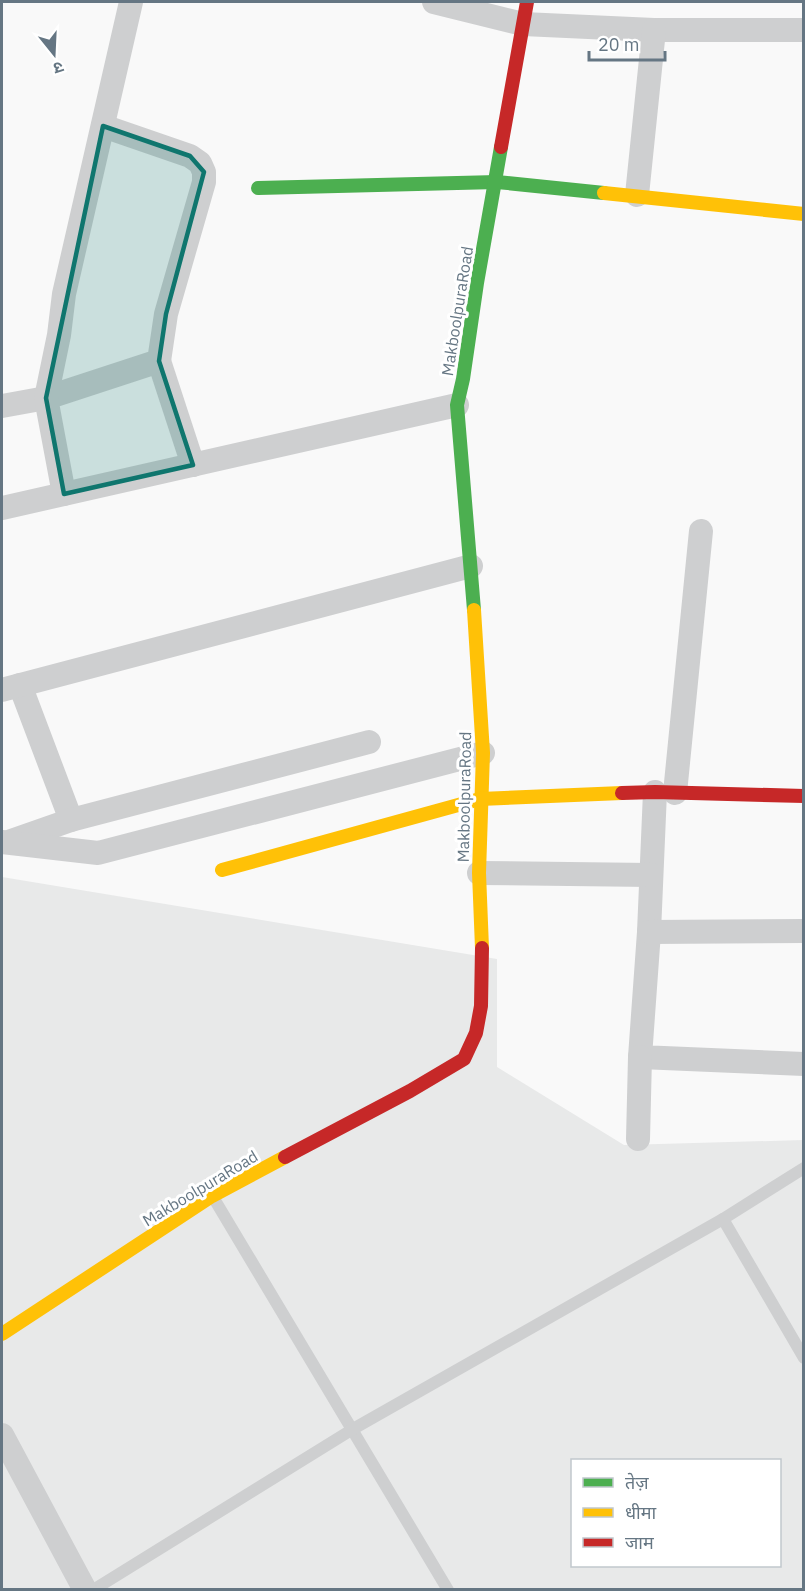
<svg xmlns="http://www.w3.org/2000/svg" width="805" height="1591" font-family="'IBM Plex Sans','Noto Sans Devanagari',sans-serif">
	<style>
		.built { fill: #e8e9e9; fill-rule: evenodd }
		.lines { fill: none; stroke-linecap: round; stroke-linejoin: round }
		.lane { stroke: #cecfd0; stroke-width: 12 }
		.street { stroke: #cecfd0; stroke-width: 24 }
		.fast { stroke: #4caf50; stroke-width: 14 }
		.slow { stroke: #ffc107; stroke-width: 14 }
		.jam { stroke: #c62828; stroke-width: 14 }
		.marked { fill: #0f766e; fill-opacity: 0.2; stroke: #0f766e; stroke-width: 4.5; stroke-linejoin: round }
		.labels { text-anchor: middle; stroke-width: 6; stroke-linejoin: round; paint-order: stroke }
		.street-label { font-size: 16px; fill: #657683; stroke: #fff }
	</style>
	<rect width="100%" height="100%" fill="#f9f9f9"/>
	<path class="built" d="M2 877 497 959V1067L624 1145 803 1140V1589H2ZM572 1460H780V1566H572Z"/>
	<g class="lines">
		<g class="lane">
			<polyline points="213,1197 448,1590"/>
			<polyline points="723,1219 804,1358"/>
			<polyline points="93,1590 353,1429 723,1219 804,1168"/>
		</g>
		<g class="street">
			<polyline points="434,2 523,24 654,30 804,30"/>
			<polyline points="637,195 654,30"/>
			<polyline points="159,361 193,465"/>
			<polyline points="2,406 46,398 159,361 166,314 204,182 204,172 200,163 190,156 103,126"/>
			<polyline points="64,494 46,398 59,335 64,294 131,2"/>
			<polyline points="2,508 457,405"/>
			<polyline points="20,685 71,820"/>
			<polyline points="2,690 471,566"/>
			<polyline points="655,792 649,932 640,1057 804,1064"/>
			<polyline points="675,793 701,531"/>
			<polyline points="11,841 71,820 369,742"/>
			<polyline points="2,842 98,853 483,753"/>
			<polyline points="479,873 651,875"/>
			<polyline points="649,932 804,931"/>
			<polyline points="638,1139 640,1057"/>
			<polyline points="2,1435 85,1590"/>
		</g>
		<g class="fast">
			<polyline points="258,188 497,182 604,193"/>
			<polyline points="474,610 457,405 463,379 477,283 501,147"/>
		</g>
		<g class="slow">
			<polyline points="604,193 804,214"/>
			<polyline points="474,610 483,753 479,873 482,948"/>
			<polyline points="222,870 480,799 622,793"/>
			<polyline points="2,1334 212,1196 285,1157"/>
		</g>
		<g class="jam">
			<polyline points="501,147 527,2"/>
			<polyline points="622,793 655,792 804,796"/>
			<polyline points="285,1157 410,1091 464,1059 476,1033 481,1006 482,948"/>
		</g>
	</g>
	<path class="marked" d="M103 126 190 156 204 172 166 314 159 361 193 465 64 494 46 398Z"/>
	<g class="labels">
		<g class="street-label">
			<text transform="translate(457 311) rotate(-81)" y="6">MakboolpuraRoad</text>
			<text transform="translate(464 797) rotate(-89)" y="6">MakboolpuraRoad</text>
			<text transform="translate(200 1188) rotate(-31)" y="6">MakboolpuraRoad</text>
		</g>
	</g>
	<rect width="805" height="1591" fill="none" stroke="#657683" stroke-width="6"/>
	<rect x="571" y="1459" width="210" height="108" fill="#ffffff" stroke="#c1c8cd" stroke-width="1.5"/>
	<rect x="583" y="1478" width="30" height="9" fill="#4caf50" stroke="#c1c8cd" stroke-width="1.5"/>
	<text x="625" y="1489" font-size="18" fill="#657683">तेज़</text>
	<rect x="583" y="1508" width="30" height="9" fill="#ffc107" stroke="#c1c8cd" stroke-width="1.5"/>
	<text x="625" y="1519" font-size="18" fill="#657683">धीमा</text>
	<rect x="583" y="1538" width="30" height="9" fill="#c62828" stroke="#c1c8cd" stroke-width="1.5"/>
	<text x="625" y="1549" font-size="18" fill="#657683">जाम</text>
	<g transform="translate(54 54) rotate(162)" stroke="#ffffff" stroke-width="4.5" paint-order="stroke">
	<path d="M0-4.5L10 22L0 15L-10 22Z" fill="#657683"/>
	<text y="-9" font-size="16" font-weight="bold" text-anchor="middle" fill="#657683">उ</text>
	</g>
	<path d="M589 51v9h76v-9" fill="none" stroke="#657683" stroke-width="3"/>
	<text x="598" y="51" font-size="18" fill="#657683" stroke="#ffffff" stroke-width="4.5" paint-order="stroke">20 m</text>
</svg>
